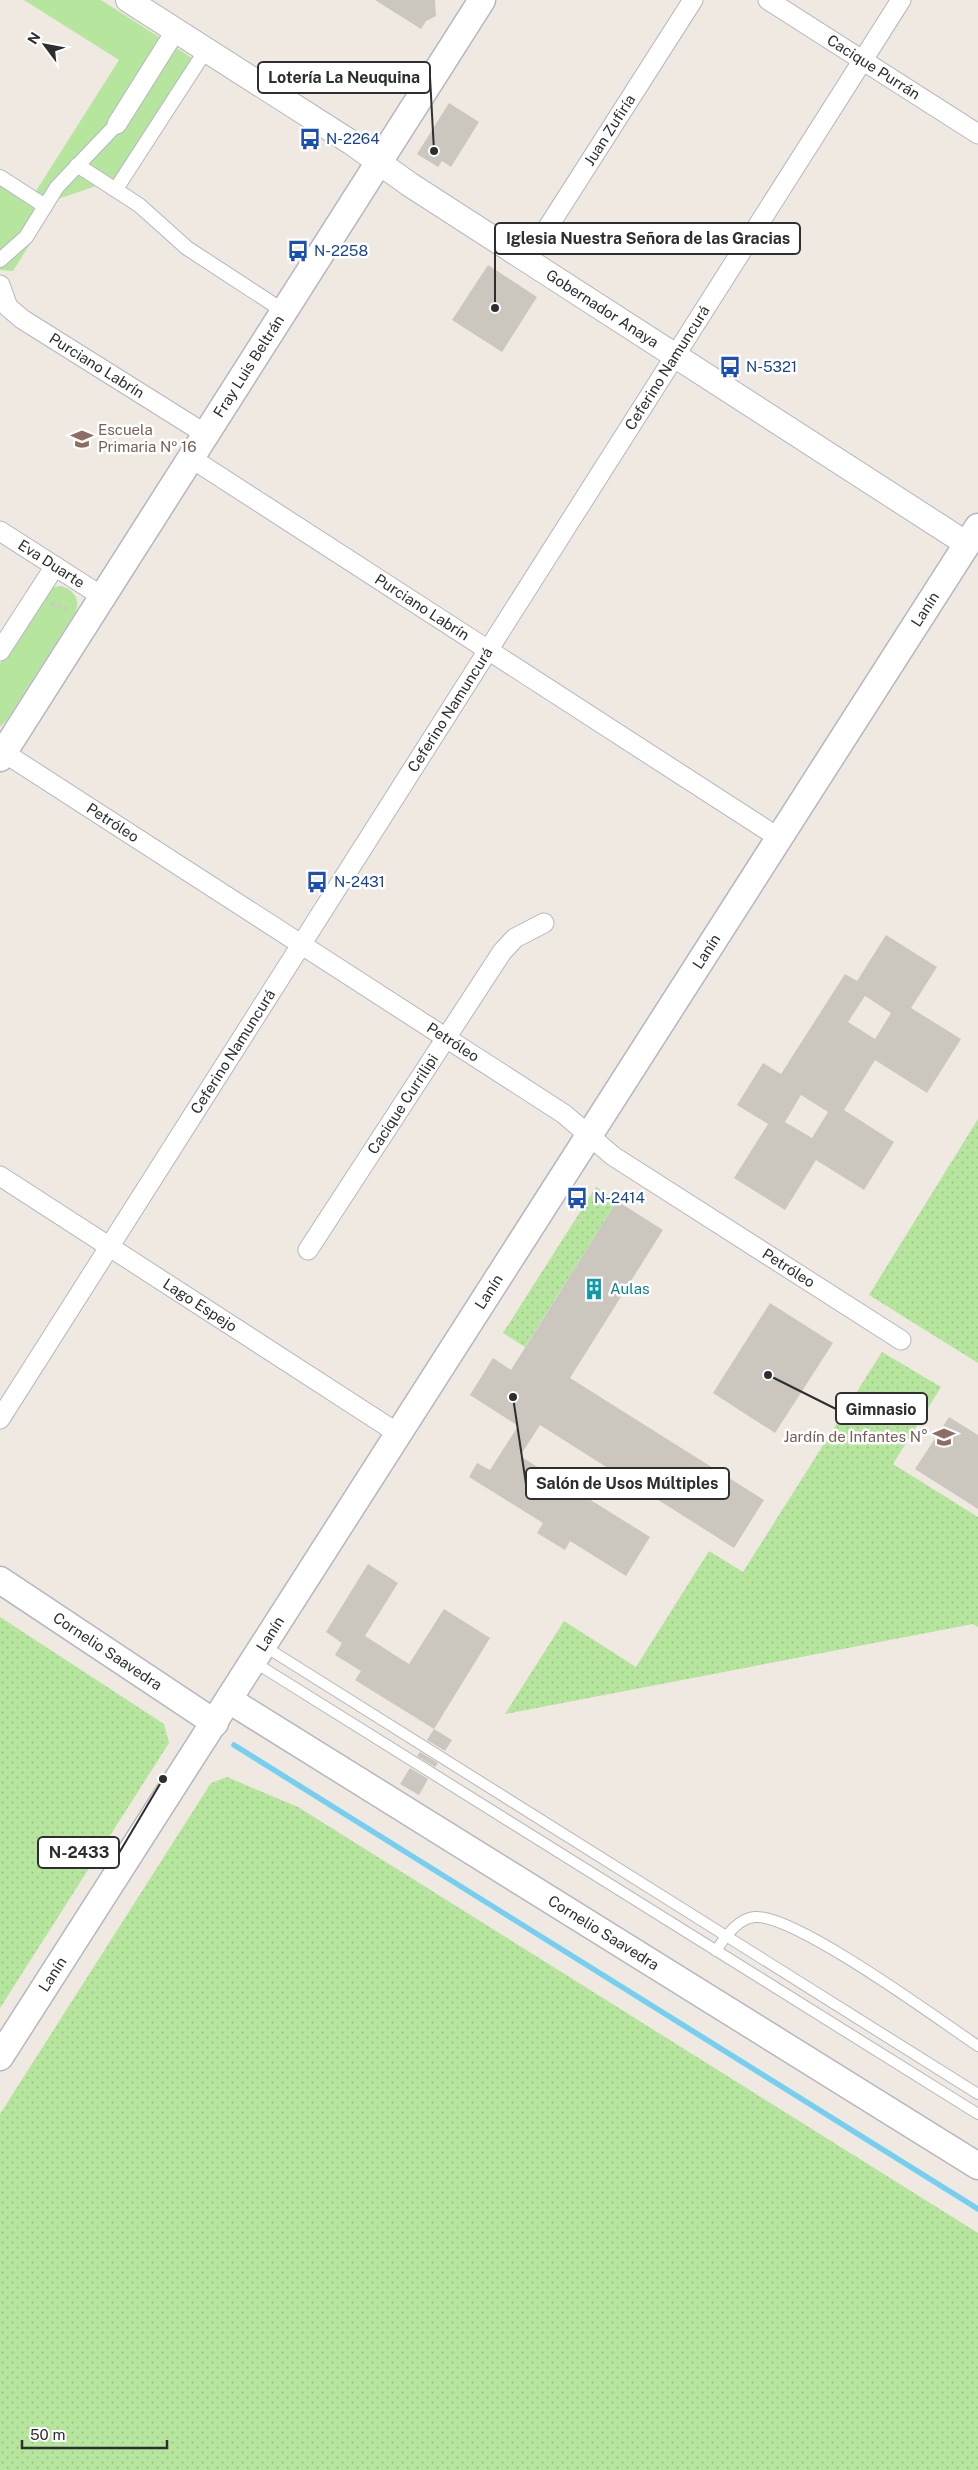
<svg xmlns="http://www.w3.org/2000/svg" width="978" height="2470" font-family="'Public Sans',sans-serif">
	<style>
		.grass { fill: url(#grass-dots) }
		.park { fill: #b6e59e }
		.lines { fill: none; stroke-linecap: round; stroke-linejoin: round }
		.stream { stroke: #75cff0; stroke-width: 5.5 }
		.building { fill: #cbc7bf; fill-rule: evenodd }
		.service-casing { stroke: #b4b7c1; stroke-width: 12 }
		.pedestrian-casing { stroke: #b4b7c1; stroke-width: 16 }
		.minor-casing { stroke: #b4b7c1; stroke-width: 21 }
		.tertiary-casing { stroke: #b4b7c1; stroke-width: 26 }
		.secondary-casing { stroke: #b4b7c1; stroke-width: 29 }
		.path { stroke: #c9c9c9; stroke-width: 3; stroke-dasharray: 4 2.5; stroke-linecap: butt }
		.service { stroke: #fff; stroke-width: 10 }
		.pedestrian { stroke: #fff; stroke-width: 14 }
		.minor { stroke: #fff; stroke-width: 19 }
		.tertiary { stroke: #fff; stroke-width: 24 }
		.secondary { stroke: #fff; stroke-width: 26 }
		.labels { text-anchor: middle; stroke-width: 5; stroke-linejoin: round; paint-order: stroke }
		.street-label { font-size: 15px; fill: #2e2e2e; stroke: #fff }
		.transit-label { font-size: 15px; fill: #164399; stroke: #fff; text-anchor: start }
		.education-label { font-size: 15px; fill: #785e54; stroke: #fff; text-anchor: start }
		.culture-label { font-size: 15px; fill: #0d838f; stroke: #fff; text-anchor: start }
		.leader { fill: none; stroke: #2e2e2e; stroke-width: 2 }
		.callout-dot { fill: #2e2e2e; stroke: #fff; stroke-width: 2 }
		.callout { fill: #fff; stroke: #2e2e2e; stroke-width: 2 }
		.callout-label { font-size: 16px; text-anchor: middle; font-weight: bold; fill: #2e2e2e }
	</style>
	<defs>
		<pattern id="grass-dots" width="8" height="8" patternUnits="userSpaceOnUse" patternTransform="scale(1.25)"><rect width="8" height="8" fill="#b6e59e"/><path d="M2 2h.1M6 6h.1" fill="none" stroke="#9dc588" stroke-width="1.8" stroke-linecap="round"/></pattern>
	</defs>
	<rect width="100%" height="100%" fill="#efe9e1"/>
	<g class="grass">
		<polygon points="978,1119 978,1363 869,1295"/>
		<polygon points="596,1187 617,1201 525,1347 503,1333"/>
		<polygon points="882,1352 941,1387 893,1464 978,1517 978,1627 973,1624 505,1714 564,1621 636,1667 709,1551 743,1572"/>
		<polygon points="0,1617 164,1724 169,1743 0,2008"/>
		<polygon points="227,1777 298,1807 978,2233 978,2470 0,2470 0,2114 211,1783"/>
	</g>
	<g class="park">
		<polygon points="24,0 101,0 203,65 131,174 58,199 13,271 0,270 0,169 36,191 119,60"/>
		<path d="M60 586C74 589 81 600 75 613L6 721 0 727V664L45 594 54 587Z"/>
	</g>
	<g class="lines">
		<polyline class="stream" points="234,1745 978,2209"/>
	</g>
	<g class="building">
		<polygon points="375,0 435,0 436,16 426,21 421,29"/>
		<polygon points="449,103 479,122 451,167 442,161 438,167 417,154"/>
		<polygon points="488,265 537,297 502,352 452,320"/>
		<path d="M886 935 937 967 911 1008 961 1039 927 1093 875 1060 844 1110 894 1142 864 1190 816 1160 785 1210 734 1178 768 1124 737 1105 763 1063 781 1074 845 974 857 981ZM865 996 891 1013 875 1039 848 1022ZM801 1095 828 1112 812 1138 785 1122Z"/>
		<polygon points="617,1201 663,1230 570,1378 764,1500 734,1548 540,1425 520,1456 650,1537 626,1576 570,1541 565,1550 537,1533 543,1523 469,1477 477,1463 490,1470 518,1426 470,1395 493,1358 511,1370"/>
		<polygon points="770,1303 833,1343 775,1433 713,1393"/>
		<polygon points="949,1417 978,1435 978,1509 915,1469"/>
		<polygon points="368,1564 398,1583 365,1636 409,1664 444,1609 490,1638 434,1729 355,1680 361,1671 335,1655 342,1643 326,1632"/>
		<polygon points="434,1729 452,1740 445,1751 427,1740"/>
		<polygon points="420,1752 438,1763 435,1767 417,1756"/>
		<polygon points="410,1768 428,1779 419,1795 400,1784"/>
	</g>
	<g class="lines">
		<g class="service-casing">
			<g id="service">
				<polyline points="264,1646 978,2094"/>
				<polyline points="254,1662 978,2114"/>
				<path d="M716 1951C724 1938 738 1918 755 1917 795 1914 938 2019 978 2046"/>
			</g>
		</g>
		<g class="pedestrian-casing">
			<g id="pedestrian">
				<polyline points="77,165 139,205 187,248 285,312"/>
				<polyline points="0,177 45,206"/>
				<polyline points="116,189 206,50"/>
				<polyline points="0,260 26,237 57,187 117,124"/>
			</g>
		</g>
		<g class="minor-casing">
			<g id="minor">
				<path id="s1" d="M768 0 978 134"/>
				<polyline points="117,124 176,30"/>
				<path id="s2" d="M527 260 693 0"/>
				<path id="s3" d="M0 285 8 307 22 319 207 435"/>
				<path id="s4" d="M191 458 779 838"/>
				<path id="s5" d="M0 531 103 597"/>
				<polyline points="0,651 55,566"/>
				<path id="s6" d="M0 750 564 1114 613 1156 901 1340"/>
				<path id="s7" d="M0 1176 399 1434"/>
				<path id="s8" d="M308 1250 502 952 515 938 544 923"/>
				<path id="s9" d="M0 1419 901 0"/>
			</g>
		</g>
		<g class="tertiary-casing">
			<g id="tertiary">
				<path id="s10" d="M128 0 352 143 409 184 967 544"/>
			</g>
		</g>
		<g class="secondary-casing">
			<g id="secondary">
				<path id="s11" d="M0 758 482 0"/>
				<path id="s12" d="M0 1580 215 1723"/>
				<path id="s13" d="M229 1700 978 2166"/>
				<path id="s14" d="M0 2057 978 527"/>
			</g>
		</g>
		<polyline class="path" points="51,603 67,609"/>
		<use href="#service" class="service"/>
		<use href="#pedestrian" class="pedestrian"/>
		<use href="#minor" class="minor"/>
		<use href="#tertiary" class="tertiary"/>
		<use href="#secondary" class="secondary"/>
	</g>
	<defs>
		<g id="bus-bare" transform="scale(1.725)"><path d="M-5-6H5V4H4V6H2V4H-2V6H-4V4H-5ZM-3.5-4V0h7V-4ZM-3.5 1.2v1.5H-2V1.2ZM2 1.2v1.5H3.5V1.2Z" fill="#1a4fb4" stroke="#fff" stroke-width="2.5" paint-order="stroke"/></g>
		<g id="school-bare" transform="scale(1.725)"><path d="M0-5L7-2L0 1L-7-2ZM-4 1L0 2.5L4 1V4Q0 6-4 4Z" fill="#8d6e63" stroke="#fff" stroke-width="2.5" paint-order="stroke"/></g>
		<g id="building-bare" transform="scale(1.725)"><path d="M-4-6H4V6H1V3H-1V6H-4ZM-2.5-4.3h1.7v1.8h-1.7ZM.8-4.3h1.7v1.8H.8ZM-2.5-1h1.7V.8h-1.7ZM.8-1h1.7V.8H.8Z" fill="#0f9aa8" stroke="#fff" stroke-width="2.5" paint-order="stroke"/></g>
	</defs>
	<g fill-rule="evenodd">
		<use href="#bus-bare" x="310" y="139"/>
		<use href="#bus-bare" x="298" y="251"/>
		<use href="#bus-bare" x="730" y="367"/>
		<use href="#school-bare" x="82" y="439"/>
		<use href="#bus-bare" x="317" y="882"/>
		<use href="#bus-bare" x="577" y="1198"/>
		<use href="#building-bare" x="594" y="1289"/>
		<use href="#school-bare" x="944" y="1437"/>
	</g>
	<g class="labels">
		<g class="street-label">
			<text dy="5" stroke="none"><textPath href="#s1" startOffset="125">Cacique Purrán</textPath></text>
			<text dy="5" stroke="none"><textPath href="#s2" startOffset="154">Juan Zufiría</textPath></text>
			<text dy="5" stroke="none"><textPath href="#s10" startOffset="566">Gobernador Anaya</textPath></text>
			<text dy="5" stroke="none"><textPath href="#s3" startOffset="130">Purciano Labrín</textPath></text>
			<text dy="5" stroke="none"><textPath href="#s11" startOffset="464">Fray Luis Beltrán</textPath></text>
			<text dy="5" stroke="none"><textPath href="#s9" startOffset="1245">Ceferino Namuncurá</textPath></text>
			<text dy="5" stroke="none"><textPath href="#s5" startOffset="61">Eva Duarte</textPath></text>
			<text dy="5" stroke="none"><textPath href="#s4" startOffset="275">Purciano Labrín</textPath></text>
			<text dy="5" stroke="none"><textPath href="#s14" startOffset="1718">Lanín</textPath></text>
			<text dy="5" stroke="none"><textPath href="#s9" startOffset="840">Ceferino Namuncurá</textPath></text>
			<text dy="5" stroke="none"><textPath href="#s6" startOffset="134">Petróleo</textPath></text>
			<text dy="5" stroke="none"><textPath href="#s14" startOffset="1312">Lanín</textPath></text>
			<text dy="5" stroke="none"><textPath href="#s6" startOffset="539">Petróleo</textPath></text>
			<text dy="5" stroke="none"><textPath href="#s9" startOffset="435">Ceferino Namuncurá</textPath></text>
			<text dy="5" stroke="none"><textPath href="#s8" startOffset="174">Cacique Currilipi</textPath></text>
			<text dy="5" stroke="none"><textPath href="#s6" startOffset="944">Petróleo</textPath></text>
			<text dy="5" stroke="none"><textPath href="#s14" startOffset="908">Lanín</textPath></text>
			<text dy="5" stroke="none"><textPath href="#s7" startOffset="238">Lago Espejo</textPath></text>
			<text dy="5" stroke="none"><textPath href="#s14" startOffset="502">Lanín</textPath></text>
			<text dy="5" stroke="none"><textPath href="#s12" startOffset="129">Cornelio Saavedra</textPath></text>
			<text dy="5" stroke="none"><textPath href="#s13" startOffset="441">Cornelio Saavedra</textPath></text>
			<text dy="5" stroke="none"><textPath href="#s14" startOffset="98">Lanín</textPath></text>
		</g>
		<g class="transit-label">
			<text x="326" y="144">N-2264</text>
			<text x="314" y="256">N-2258</text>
			<text x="746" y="372">N-5321</text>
			<text x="334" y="887">N-2431</text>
			<text x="594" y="1203">N-2414</text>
		</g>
		<g class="education-label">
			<text x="98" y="435">Escuela<tspan x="98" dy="17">Primaria Nº 16</tspan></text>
			<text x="928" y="1442" text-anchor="end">Jardín de Infantes N°</text>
		</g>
		<g class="culture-label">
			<text x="610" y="1294">Aulas</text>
		</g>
	</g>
	<path class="leader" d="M434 151L430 77M495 308L495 239M768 1375L836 1409M513 1397L526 1484M163 1779L119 1853"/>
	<g class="callout-dot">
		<circle cx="434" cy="151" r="5"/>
		<circle cx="495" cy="308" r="5"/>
		<circle cx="768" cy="1375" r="5"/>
		<circle cx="513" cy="1397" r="5"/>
		<circle cx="163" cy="1779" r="5"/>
	</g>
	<g class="callout">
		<rect x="258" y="62" width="172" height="31" rx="5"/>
		<rect x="495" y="223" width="305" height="31" rx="5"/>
		<rect x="836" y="1393" width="91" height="31" rx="5"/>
		<rect x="526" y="1468" width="203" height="31" rx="5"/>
		<rect x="38" y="1837" width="81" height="31" rx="5"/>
	</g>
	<g class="callout-label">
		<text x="344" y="83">Lotería La Neuquina</text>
		<text x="648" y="244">Iglesia Nuestra Señora de las Gracias</text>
		<text x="881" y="1415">Gimnasio</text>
		<text x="627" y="1489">Salón de Usos Múltiples</text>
		<text x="79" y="1858">N-2433</text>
	</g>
	<g transform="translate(45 45) rotate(302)" stroke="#ffffff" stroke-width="4" paint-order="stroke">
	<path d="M0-4L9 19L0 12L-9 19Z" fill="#2e2e2e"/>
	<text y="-8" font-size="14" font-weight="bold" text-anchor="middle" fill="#2e2e2e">N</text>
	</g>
	<path d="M22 2440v8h145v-8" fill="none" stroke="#2e2e2e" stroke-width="2.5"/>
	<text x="30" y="2440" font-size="15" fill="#2e2e2e" stroke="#ffffff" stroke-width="4" paint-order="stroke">50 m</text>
</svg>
